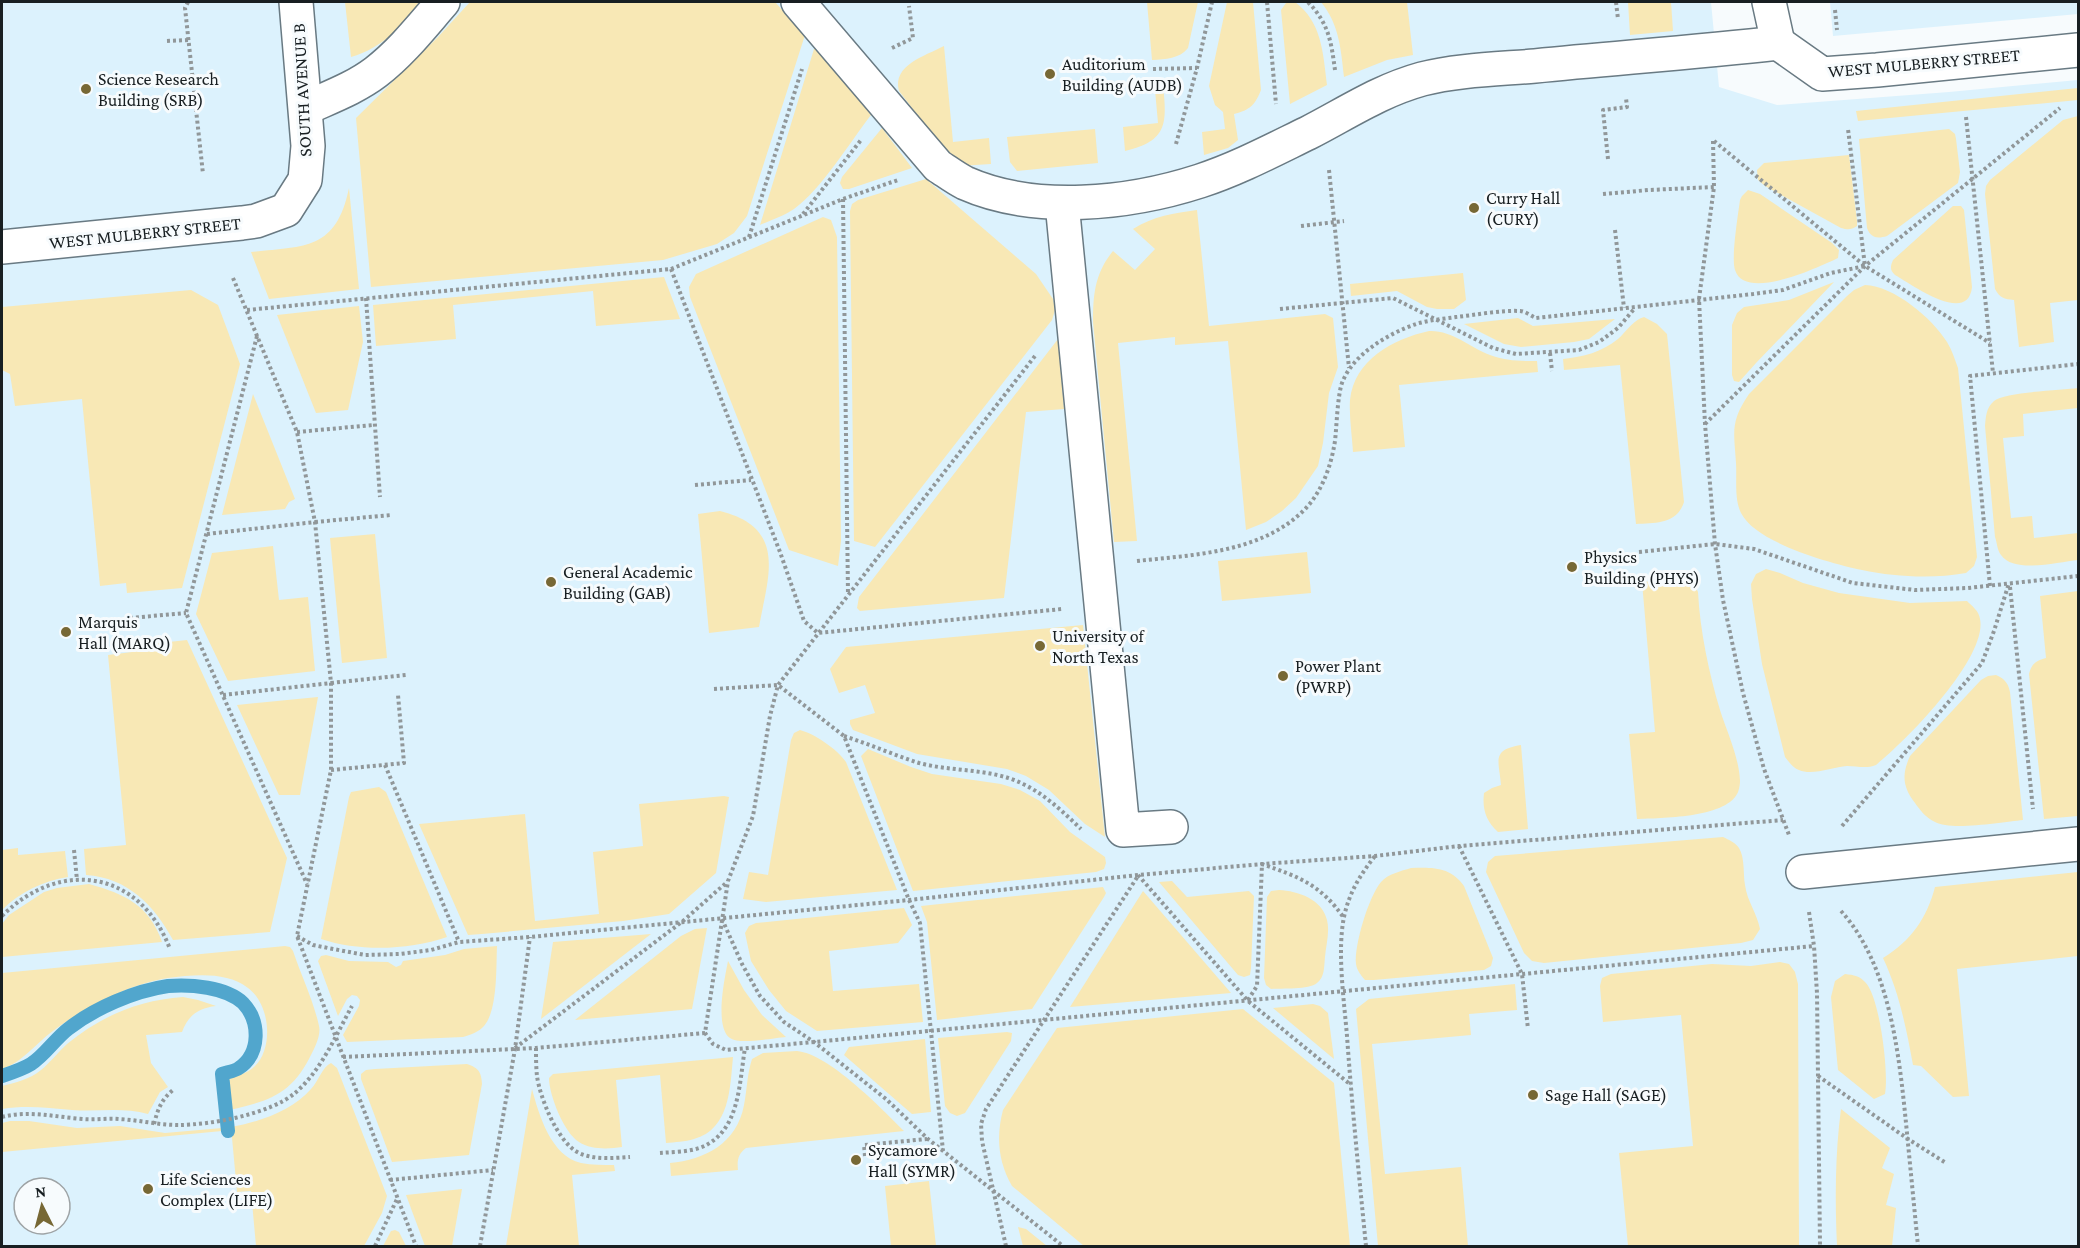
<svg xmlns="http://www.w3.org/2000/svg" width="2080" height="1248" font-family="'Crimson Pro',serif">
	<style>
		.built { fill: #dcf2fd; fill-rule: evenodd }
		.green { fill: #f8e8b5 }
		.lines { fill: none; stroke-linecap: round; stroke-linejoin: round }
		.stream { stroke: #51a6cd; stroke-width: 14 }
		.minor-casing { stroke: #697a83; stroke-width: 36 }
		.path { stroke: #919799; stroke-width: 4; stroke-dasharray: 3 3; stroke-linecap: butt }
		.minor { stroke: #fff; stroke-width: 33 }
		.path-bridge { stroke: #919799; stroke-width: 4; stroke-dasharray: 3 3; stroke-linecap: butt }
		.poi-dot { fill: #776835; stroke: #f7fbfd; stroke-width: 2 }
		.labels { text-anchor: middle; stroke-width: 6; stroke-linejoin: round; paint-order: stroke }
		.street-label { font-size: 18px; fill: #181f22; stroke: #f7fbfd }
		.poi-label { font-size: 18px; fill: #181f22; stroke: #f7fbfd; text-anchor: start }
	</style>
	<rect width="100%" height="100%" fill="#f7fbfd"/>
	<g class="built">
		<path d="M2 2H1711L1719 87 1777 105 1949 92 2078 80V1246H2ZM24 1188H60V1224H24Z"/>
		<polygon points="1830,2 2078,2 2078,14 1833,36"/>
	</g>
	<g class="green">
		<path d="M345 2H421C403 26 382 48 351 57Z"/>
		<polygon points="470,2 775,2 805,35 747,216 734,233 717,244 663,260 371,287 356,118 438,37"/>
		<path d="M1147 2H1198L1188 48C1179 59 1166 59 1152 60Z"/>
		<path d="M1227 2H1253L1261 90C1255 105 1250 110 1234 114L1238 140 1228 148 1204 155 1202 132 1225 129 1223 112 1215 105 1209 86Z"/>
		<path d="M1295 2C1322 22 1323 53 1327 85L1290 104 1281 10 1286 3Z"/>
		<path d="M1321 2H1407L1413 55 1387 60 1344 77C1341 49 1339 24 1321 2Z"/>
		<polygon points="1628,2 1671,2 1673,31 1630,35"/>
		<path d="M944 46 953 142 989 138 991 164 960 166 954 163 899 91C892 65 925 56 944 46Z"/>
		<path d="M814 49H819L824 54 871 115C850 142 821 190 794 209 784 216 771 220 760 225Z"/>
		<path d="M1154 79 1161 82 1163 85C1167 123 1168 141 1125 151L1123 127 1158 123Z"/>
		<polygon points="2078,88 2078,100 1858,121 1856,111"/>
		<path d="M2078 116V300L2050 303 2054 342 2019 347 2014 300C2004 299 2000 298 1995 289L1985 194 1986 186 1990 180 2063 120Z"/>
		<polygon points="882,128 912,168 849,189 843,189 840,183 842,177"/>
		<polygon points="1095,129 1098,163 1017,171 1010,162 1007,137"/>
		<path d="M1949 129 1955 134 1956 139 1960 172 1958 183 1887 236C1877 239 1871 238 1867 228L1859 139Z"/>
		<path d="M1849 155 1857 221V226C1851 230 1848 230 1841 228L1765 186 1758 180 1757 170 1764 163Z"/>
		<polygon points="926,179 1036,274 1053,299 1055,310 1052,320 875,547 854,541 850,211 852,204 858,200"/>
		<path d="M349 188 359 289 269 299 251 252C304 246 336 251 349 188Z"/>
		<path d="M1748 190 1760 194 1832 243 1839 250 1838 258C1819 267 1745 302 1735 270 1731 258 1738 215 1740 200L1742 196Z"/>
		<path d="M1953 206H1961L1964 210 1972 287C1968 326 1911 284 1895 275 1890 270 1890 267 1893 260Z"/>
		<path d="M1197 210 1209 326 1325 314 1333 318 1338 367 1329 393 1323 443 1318 466 1296 498 1282 511 1266 522 1246 530 1228 341 1175 345V337L1118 343 1137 541 1114 542 1093 322C1093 294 1095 273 1113 251L1135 270 1155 249 1133 229C1154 216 1174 213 1197 210Z"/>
		<polygon points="823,217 831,220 837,237 841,541 838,566 789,550 690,297 689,287 696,274"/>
		<polygon points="1463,273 1466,300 1454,309 1437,309 1427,307 1397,291 1351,296 1350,284"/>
		<polygon points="664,277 680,319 596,326 593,291 453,305 456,339 376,346 373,305"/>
		<polygon points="1834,282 1756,363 1739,382 1734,381 1732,375 1732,325 1737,313 1744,307 1789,300"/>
		<path d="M1865 285C1894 286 1932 318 1947 342 1952 350 1955 360 1958 368L1977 557 1974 566 1966 573C1933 579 1895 577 1862 570 1830 563 1756 543 1741 513 1734 499 1737 478 1736 463 1734 431 1730 422 1749 394L1847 296 1854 290Z"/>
		<polygon points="191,290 218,305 240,364 182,588 127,593 126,583 100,586 82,399 15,406 10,374 2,370 2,307"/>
		<polygon points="359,306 363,342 348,410 316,413 277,315"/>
		<path d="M1644 317 1657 324 1667 334 1684 502C1677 524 1656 523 1636 524L1620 365 1564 370 1563 359C1583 357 1602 352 1618 339 1626 332 1633 320 1644 317Z"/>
		<polygon points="1518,318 1533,326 1615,319 1589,339 1574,342 1521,347 1504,344 1464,324"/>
		<path d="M1429 331C1452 330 1469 347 1490 355 1505 361 1521 361 1537 361L1538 372 1399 385 1405 447 1353 452C1352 435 1349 417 1350 400 1354 360 1393 339 1429 331Z"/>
		<polygon points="1058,339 1064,409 1026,412 1004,598 860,611 857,608 859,597"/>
		<path d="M2078 388V408L2023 414 2024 436 2003 438 2011 518 2032 516 2034 538 2078 533V560C2058 562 2014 574 2001 555 1997 550 1997 542 1995 537L1985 426C1986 416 1986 408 1994 401 2004 392 2063 390 2078 388Z"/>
		<polygon points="253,394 295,499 289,502 285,509 222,515"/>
		<path d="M720 511C788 528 768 576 759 627L709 633 698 514Z"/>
		<polygon points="375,534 387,658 342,663 330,538"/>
		<polygon points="273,546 279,600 308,597 315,671 228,681 196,614 212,553"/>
		<polygon points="1307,552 1311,593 1222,601 1218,561"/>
		<path d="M1766 569 1780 573 1803 583 1839 593 1910 603 1967 601C1972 606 1979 611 1980 619 1988 658 1905 742 1876 765 1866 769 1857 766 1847 766 1833 767 1812 776 1799 770 1793 768 1789 762 1785 757L1762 664 1752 599 1751 584 1756 574Z"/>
		<path d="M1674 579C1687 579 1693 579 1698 592 1700 631 1709 673 1720 710 1727 732 1739 757 1740 781 1740 784 1739 791 1737 794 1724 818 1661 818 1637 819L1629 734 1655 732 1642 582Z"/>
		<path d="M2078 591V816L2044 819 2029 674C2032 663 2036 661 2046 658L2040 596Z"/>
		<polygon points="1083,625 1105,837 1085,824 1049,790 1026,776 1007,769 917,754 853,730 850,724 850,720 875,713 865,685 839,693 830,669 846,647"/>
		<path d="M187 640 287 858 270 932 173 940C154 905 128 878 86 875L84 849 126 845 108 655 132 652V646Z"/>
		<path d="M1996 675C2005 679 2008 683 2010 692L2023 820C2003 822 1951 831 1935 822 1926 818 1920 810 1915 803 1902 786 1902 774 1910 756L1981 680 1988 676Z"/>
		<polygon points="318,697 300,795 279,795 237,705"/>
		<path d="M800 730C815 734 837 749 846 762L897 890 766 902 743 899 749 872 768 875 791 740 794 733Z"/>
		<path d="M1521 745 1528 829 1498 832C1486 821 1482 809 1484 793L1492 788 1501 785C1499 760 1491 750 1521 745Z"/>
		<polygon points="868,749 911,767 932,774 1001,784 1020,790 1040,801 1070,832 1105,857 1106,863 1104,869 1096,872 913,891 861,756"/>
		<path d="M379 787 386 792 447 937C409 950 360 952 321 939L349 797 351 792Z"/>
		<polygon points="724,796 729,797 716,873 669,914 623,921 482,934 468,935 419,824 525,814 535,921 599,914 593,852 643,846 639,804"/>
		<path d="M1723 837C1729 840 1735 842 1739 848 1745 858 1743 873 1745 885 1747 901 1757 913 1760 929L1753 940 1741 943 1544 963 1532 961 1524 953 1486 872 1488 862 1495 856Z"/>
		<path d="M18 848V855L65 851 68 877C43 881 20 892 2 910V850Z"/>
		<path d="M1411 868C1433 867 1451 867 1464 886L1493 958 1491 966 1484 970 1374 980H1365C1361 975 1357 971 1356 964 1354 945 1369 896 1381 882 1388 874 1401 871 1411 868Z"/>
		<path d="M2078 872V956L1957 969 1969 1096 1953 1097 1921 1066 1913 1065C1906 1027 1899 992 1883 958 1911 941 1927 918 1935 887Z"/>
		<polygon points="1172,881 1187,897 1249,891 1254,896 1251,968 1250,975 1244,977 1238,975 1159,882"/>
		<path d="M89 884C125 894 149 905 162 942L2 957V924L9 915 44 892 57 888Z"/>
		<polygon points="1103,887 1106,893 1104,897 1032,1009 937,1020 927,922 921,906"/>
		<path d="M1279 890C1298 891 1322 899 1327 920 1330 932 1326 945 1325 957 1324 966 1325 977 1317 983 1309 990 1282 988 1271 989L1266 985 1264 978 1267 897 1271 891Z"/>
		<polygon points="1143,891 1231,993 1070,1007"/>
		<polygon points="904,908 912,925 898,943 829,951 833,991 919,984 923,1022 817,1031 786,1011 769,990 751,961 745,933 749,926 756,923"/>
		<polygon points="707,928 692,1009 575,1020 681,936 695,929"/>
		<polygon points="651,934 541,1019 553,942"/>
		<path d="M285 946 290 947 293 951C301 975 314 1002 319 1026 321 1034 316 1045 312 1053 293 1093 271 1101 229 1110L226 1078C236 1076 247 1074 255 1066 274 1047 270 1004 248 988 226 971 194 975 168 978 131 983 82 1009 53 1031 35 1044 23 1062 2 1069V973Z"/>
		<path d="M497 946C496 966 498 1010 484 1026 479 1032 470 1035 463 1037L347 1042 343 1035 359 1006 360 1000 357 996 352 995 347 999 338 1016 318 961 321 956 326 955 349 961 388 962 396 967 401 965 403 961 445 955 464 949Z"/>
		<path d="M728 961 744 990 762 1015 786 1037C773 1038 740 1045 730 1038 714 1027 725 977 728 961Z"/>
		<polygon points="1780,962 1789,964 1795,972 1798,984 1799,1246 1628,1246 1619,1153 1693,1146 1681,1015 1603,1022 1600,986 1602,978 1611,974 1712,964 1751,966"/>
		<path d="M1845 974C1854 975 1860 976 1866 983 1880 999 1889 1073 1885 1094L1874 1099 1838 1070 1831 997 1835 981Z"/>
		<polygon points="1515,984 1517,1010 1469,1014 1471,1035 1372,1044 1385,1174 1461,1167 1468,1246 1378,1246 1356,1009 1369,999"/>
		<path d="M183 997 198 1000 216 1006C199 1008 188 1015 182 1032L146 1035 151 1063 168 1087 160 1092 148 1114C123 1107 98 1112 72 1110 48 1108 26 1105 2 1109V1086C15 1083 30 1079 41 1070 50 1063 58 1052 67 1044 101 1016 139 1000 183 997Z"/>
		<polygon points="1313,1004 1320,1006 1328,1013 1334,1059 1273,1008"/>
		<path d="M1243 1009 1334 1083 1350 1246H1084L1012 1186C998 1162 996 1136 1003 1110L1057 1028Z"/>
		<polygon points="1007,1032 1012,1033 1011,1041 965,1113 957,1116 950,1113 945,1106 938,1038"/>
		<polygon points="925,1039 931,1112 912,1114 844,1055 849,1047"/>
		<path d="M797 1051C829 1054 881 1108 904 1131L746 1148C738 1154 737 1160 738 1170L671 1176 670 1163C705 1160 737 1143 744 1105 747 1090 747 1074 752 1059L763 1053Z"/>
		<path d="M733 1057C730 1088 730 1129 694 1139 685 1142 675 1142 666 1143L660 1075 616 1080 622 1147C609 1149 591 1150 579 1142 564 1133 549 1095 549 1078L553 1074Z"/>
		<path d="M331 1063 337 1068 387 1196 382 1213 364 1246H256L251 1191 237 1192 231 1127C259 1122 292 1111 311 1089 318 1082 322 1067 331 1063Z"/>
		<path d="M467 1064C479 1068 481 1072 482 1084L469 1155 392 1162 361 1079V1074L366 1070 375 1069Z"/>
		<path d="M532 1089C539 1115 551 1156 581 1163 592 1165 603 1165 614 1165L615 1171 572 1175 579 1246H506Z"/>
		<path d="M1841 1109 1890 1148 1882 1168 1894 1174 1886 1205 1896 1208 1892 1246H1837C1835 1201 1835 1154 1841 1109Z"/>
		<polygon points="10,1121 29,1121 77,1128 120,1126 165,1133 222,1128 222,1131 2,1152 2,1123"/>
		<polygon points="929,1181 936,1246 891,1246 885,1186"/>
		<polygon points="462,1189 452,1246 425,1246 406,1195"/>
		<polygon points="1018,1227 1026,1229 1047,1246 1023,1246"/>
		<polygon points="395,1230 399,1232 406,1246 383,1246 391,1231"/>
	</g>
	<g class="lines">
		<path class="stream" d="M2 1076C11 1073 23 1069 31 1064 44 1056 55 1039 68 1029 95 1008 134 991 168 986 190 984 226 987 243 1003 260 1021 261 1053 239 1068 235 1071 228 1072 222 1074L228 1131"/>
		<g class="minor-casing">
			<g id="minor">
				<path d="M798 2 938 166C946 171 955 178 965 183 1035 214 1129 204 1200 181 1237 169 1273 150 1308 133 1347 113 1379 91 1422 79 1456 70 1499 69 1535 66 1616 58 1697 52 1778 43"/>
				<polyline points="1769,2 1778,43"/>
				<polyline points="1778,43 1822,74 1877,70 2078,50"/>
				<path d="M306 108C330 97 355 88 376 72 402 52 422 26 443 2"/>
				<polyline points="1062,203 1123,830 1171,827"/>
				<polyline points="2,247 242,223 256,221 286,210 305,180 308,146 296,2"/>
				<polyline points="1803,872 2078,844"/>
			</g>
		</g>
		<g class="path">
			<polyline points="188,2 185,8 203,174"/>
			<polyline points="1267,2 1276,104"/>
			<path d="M1308 2C1329 24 1331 41 1335 70"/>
			<polyline points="1616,2 1618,19"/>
			<polyline points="1835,10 1837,30"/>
			<polyline points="167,41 189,40"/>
			<polyline points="892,48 913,38 909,6"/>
			<polyline points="1153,69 1197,68"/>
			<polyline points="1966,117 1993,373"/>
			<polyline points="1713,141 1714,187 1699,299 1705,424 1715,544 1723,600 1743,693 1764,769 1789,835"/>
			<polyline points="1714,141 1865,266 1990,343"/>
			<polyline points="1176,144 1197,68 1212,2"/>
			<polyline points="1608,159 1603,110 1627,107 1626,98"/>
			<polyline points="1329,170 1349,368"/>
			<polyline points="1603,194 1649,190 1714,187"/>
			<polyline points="843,199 848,594"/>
			<polyline points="803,214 861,140"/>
			<polyline points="1301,226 1344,221"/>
			<polyline points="1615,230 1624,308"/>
			<polyline points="749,237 802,69"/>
			<polyline points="671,269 843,199 898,180"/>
			<polyline points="233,278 297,432 315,522 331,683 331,770 297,936 416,1246"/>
			<polyline points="366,298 380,497"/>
			<polyline points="1280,309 1393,298 1493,348 1516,354 1579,350 1599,342 1618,328 1635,308"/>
			<polyline points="247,310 671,269 780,552 804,621 818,633 1062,609"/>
			<polyline points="257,336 186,613 307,884"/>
			<polyline points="1550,353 1552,371"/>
			<polyline points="1035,356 778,685 770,716 753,816 728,881 705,1033 713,1044 726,1050 814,1042 1814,946"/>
			<polyline points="1705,424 1865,266 2060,108"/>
			<polyline points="297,432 373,425"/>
			<polyline points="695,485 751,480"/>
			<polyline points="207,534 315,522"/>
			<polyline points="1639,552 1715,544 1754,549 1853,583 1915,590 1968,588 2078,576"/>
			<path d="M1137 561C1192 555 1258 553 1301 513 1321 495 1331 467 1335 441 1337 422 1337 404 1341 386 1350 356 1387 334 1416 324 1429 320 1443 319 1456 317 1476 315 1500 310 1520 311 1525 311 1531 316 1536 318L1753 294 1783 290 1831 273 1865 266 1848 129"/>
			<polyline points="1990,586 1970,376 2078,364"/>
			<polyline points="2010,587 2033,809"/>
			<polyline points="130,618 186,613"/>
			<polyline points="714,689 778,685 844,736 909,900 920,923 943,1151"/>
			<polyline points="223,695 331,683"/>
			<path d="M844 736C869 744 894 755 919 763 952 772 992 768 1023 784 1046 795 1063 812 1081 829"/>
			<polyline points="385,765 459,942"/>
			<polyline points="331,770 404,763 398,695"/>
			<polyline points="1842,826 1982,663 1994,631 2009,583"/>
			<polyline points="1459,846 1522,974 1528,1029"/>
			<polyline points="74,850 77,880"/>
			<polyline points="1138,875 1248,1001 1351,1085"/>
			<path d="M1841 911C1890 965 1899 1054 1906 1123 1910 1164 1914 1205 1918 1246"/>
			<polyline points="1809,912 1814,946 1817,993 1820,1246"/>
			<path d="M2 916C60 858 140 870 170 949"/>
			<polyline points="722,919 742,964 760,996 784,1022 814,1042 886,1099 928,1139 1063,1246"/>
			<polyline points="297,936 313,945 328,948 365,955 400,954 431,950 459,942 530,937 909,900 1138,875 1262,864 1375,856 1459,846 1783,820"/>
			<path d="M1248 1000 1257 986 1262 864C1299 877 1320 884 1344 918"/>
			<polyline points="515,1048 683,921 726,883"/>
			<path d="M536 1048C536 1057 536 1067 537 1076 540 1098 558 1143 579 1153 594 1160 614 1158 630 1157"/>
			<polyline points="343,1057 536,1048 705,1033"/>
			<polyline points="1818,1076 1908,1139 1946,1163"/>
			<path d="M2 1117C29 1110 55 1117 83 1119 95 1120 107 1118 119 1119 139 1120 158 1125 178 1125 211 1125 270 1114 295 1093 321 1071 336 1035 352 1006"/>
			<path d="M154 1124C158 1109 161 1100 173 1090"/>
			<path d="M660 1153C673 1152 689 1152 702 1147 740 1131 739 1084 745 1048"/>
			<polyline points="865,1156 864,1145 927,1139"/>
			<polyline points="390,1180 493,1170"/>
			<polyline points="375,1246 397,1199"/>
			<polyline points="480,1246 515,1049 530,937"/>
			<polyline points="1006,1246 982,1141 981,1124 986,1109 1138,876"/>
			<path d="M1366 1246C1359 1176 1352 1106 1347 1036 1344 1000 1337 951 1344 917 1349 893 1360 875 1375 856"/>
		</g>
		<use href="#minor" class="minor"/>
		<g class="path-bridge">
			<polyline points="315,522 391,515"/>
			<polyline points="331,683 406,675"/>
		</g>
	</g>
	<g class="poi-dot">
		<circle cx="1050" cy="74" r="6"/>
		<circle cx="86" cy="89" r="6"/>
		<circle cx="1474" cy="208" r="6"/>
		<circle cx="1572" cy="567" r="6"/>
		<circle cx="551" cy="582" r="6"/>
		<circle cx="66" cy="632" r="6"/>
		<circle cx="1040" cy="646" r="6"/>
		<circle cx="1283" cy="676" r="6"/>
		<circle cx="1533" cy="1095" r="6"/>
		<circle cx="856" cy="1160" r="6"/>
		<circle cx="148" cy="1189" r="6"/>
	</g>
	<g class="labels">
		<g class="street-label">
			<text transform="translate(1924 63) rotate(-5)" y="6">WEST MULBERRY STREET</text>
			<text transform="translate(302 90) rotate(-93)" y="6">SOUTH AVENUE B</text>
			<text transform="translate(145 233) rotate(-6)" y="6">WEST MULBERRY STREET</text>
		</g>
		<g class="poi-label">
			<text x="1062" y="70">Auditorium<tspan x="1062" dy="21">Building (AUDB)</tspan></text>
			<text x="98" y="85">Science Research<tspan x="98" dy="21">Building (SRB)</tspan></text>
			<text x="1486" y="204">Curry Hall<tspan x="1486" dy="21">(CURY)</tspan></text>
			<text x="1584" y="563">Physics<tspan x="1584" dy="21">Building (PHYS)</tspan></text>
			<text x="563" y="578">General Academic<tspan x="563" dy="21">Building (GAB)</tspan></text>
			<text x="78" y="628">Marquis<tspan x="78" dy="21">Hall (MARQ)</tspan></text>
			<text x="1052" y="642">University of<tspan x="1052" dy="21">North Texas</tspan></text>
			<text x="1295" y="672">Power Plant<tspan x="1295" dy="21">(PWRP)</tspan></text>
			<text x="1545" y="1101">Sage Hall (SAGE)</text>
			<text x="868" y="1156">Sycamore<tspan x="868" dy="21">Hall (SYMR)</tspan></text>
			<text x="160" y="1185">Life Sciences<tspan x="160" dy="21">Complex (LIFE)</tspan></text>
		</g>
	</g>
	<rect width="2080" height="1248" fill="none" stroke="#181f22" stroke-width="6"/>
	<g transform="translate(42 1206) rotate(354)"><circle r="28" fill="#f7fbfd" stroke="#9ea3a5" stroke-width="1.5"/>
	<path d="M0-4.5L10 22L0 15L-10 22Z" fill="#776835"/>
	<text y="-9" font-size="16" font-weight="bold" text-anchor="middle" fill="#181f22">N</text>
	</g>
</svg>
